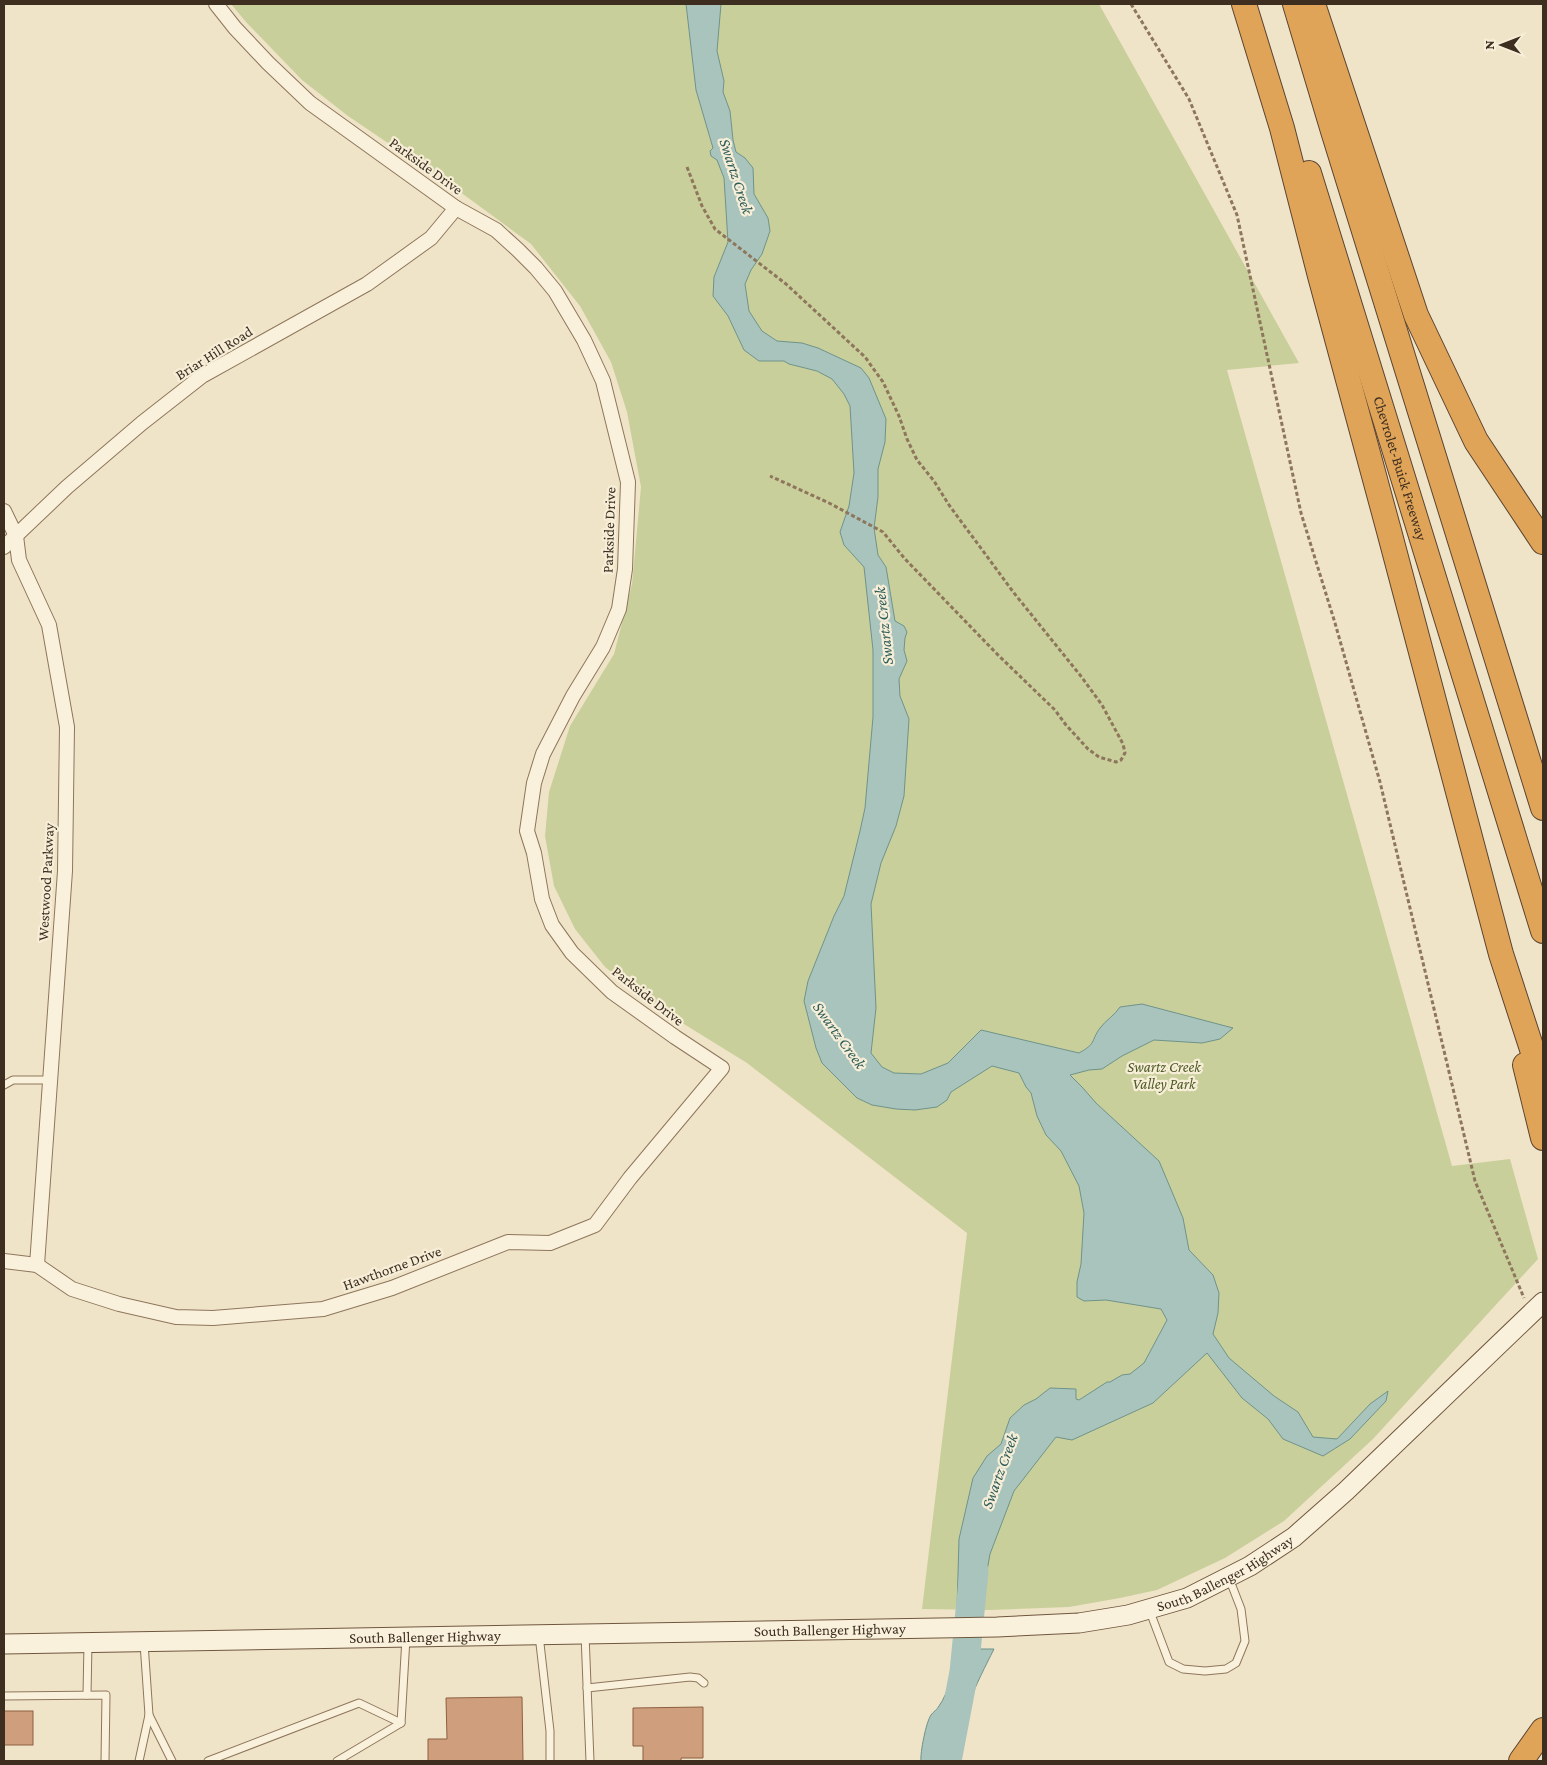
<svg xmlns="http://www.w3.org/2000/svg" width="1547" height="1765" font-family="'Crimson Pro',serif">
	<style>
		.green { fill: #c9cf9b }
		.water { fill: #a9c4bc; stroke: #6f938a }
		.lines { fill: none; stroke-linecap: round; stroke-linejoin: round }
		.river { stroke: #a9c4bc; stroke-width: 29 }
		.building { fill: #cf9f7d; stroke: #8d5f41 }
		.lane-casing { stroke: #8d765c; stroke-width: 9 }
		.street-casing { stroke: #8d765c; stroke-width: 16 }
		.secondary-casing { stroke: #6f573f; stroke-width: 21 }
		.highway-casing { stroke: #5b4430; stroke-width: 26 }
		.path { stroke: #8d765c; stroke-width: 3; stroke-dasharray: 4 2.5; stroke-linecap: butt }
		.lane { stroke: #faf1dc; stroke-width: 7 }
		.street { stroke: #faf1dc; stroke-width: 14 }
		.secondary { stroke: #faf1dc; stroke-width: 19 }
		.highway { stroke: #e0a458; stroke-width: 24 }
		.labels { text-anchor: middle; stroke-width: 4.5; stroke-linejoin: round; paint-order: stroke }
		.street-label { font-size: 15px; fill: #3d2e20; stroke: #f7eed8 }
		.park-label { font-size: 15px; font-style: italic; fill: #4d5a26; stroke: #f7eed8 }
		.water-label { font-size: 16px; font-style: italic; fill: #2f5d5a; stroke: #f7eed8 }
	</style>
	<rect width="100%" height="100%" fill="#f0e4c8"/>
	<polygon class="green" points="231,4 1099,4 1299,363 1227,370 1452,1166 1510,1159 1538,1259 1373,1439 1284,1521 1225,1558 1157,1590 1120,1598 1069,1607 991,1610 922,1609 967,1233 747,1063 658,1008 605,967 575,929 554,886 545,836 549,792 570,726 614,654 632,584 641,487 627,412 611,362 580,306 531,244 456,189 348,116 302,80 246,22"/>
	<g class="water">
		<path d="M686 4H721L717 51 724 81 723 92 730 111 733 140 736 152 745 158 753 168 754 194 768 218 770 231 762 254 751 270 745 284 749 311 762 331 777 341 802 343 818 348 861 368 869 378 886 419 885 442 878 469V497L874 528 878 555 886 567 895 621 904 626 907 632 905 638 904 650 907 661 899 679 900 696 909 719 904 796 896 826 881 863 871 904 876 1008 871 1053 882 1067 894 1073 921 1074 948 1063 981 1030 1079 1053C1097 1043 1090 1042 1100 1028 1106 1020 1115 1015 1120 1007L1142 1004 1233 1028 1220 1039 1202 1043 1154 1040 1122 1056 1102 1069 1089 1070 1070 1075 1082 1087 1096 1103 1159 1161 1183 1218 1189 1250 1213 1275 1219 1293 1218 1313 1213 1334 1229 1358 1274 1396 1298 1412 1313 1437 1337 1439 1370 1404 1388 1391 1386 1401 1350 1439 1323 1456 1283 1439 1268 1419 1242 1398 1207 1353 1153 1403 1072 1440 1056 1437 1014 1491 990 1554 985 1582 983 1610 957 1609 959 1539 973 1478 987 1456 1001 1444 1010 1418 1024 1405 1036 1399 1050 1388 1076 1389V1399L1079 1400 1107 1382H1110L1122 1375 1130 1374 1144 1363 1167 1320 1161 1309 1106 1300 1084 1301 1077 1297V1282L1081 1264 1084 1213 1079 1186 1061 1151 1046 1135 1037 1116 1031 1093 1026 1087 1019 1073 992 1066 951 1092 947 1100 937 1107 915 1110 896 1109 872 1105 857 1098 822 1063 816 1048 804 1001 808 981 834 916 844 896 860 831 865 808 873 717V650L864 567 844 545 840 532 849 506 854 473 850 406 844 394 832 379 817 371 789 364 784 361H759L744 350 728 316 713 296 714 277 728 242 724 178 717 160 711 156 710 151 713 148 696 90Z"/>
		<path d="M955 1649H994C977 1683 956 1722 958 1761H921C920 1753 926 1722 931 1715 933 1712 937 1710 939 1706 948 1694 956 1665 955 1649Z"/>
	</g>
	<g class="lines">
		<polyline class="river" points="947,1761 964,1672 974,1571"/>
	</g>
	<g class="building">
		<polygon points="522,1697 523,1761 428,1761 428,1739 447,1739 446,1698"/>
		<polygon points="703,1707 703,1758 681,1758 681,1761 643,1761 643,1746 633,1746 633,1708"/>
		<rect x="4" y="1711" width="29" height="34"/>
	</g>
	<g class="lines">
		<g class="lane-casing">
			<g id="lane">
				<polyline points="4,1085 13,1080 50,1080"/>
				<polyline points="1149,1609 1169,1662 1183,1669 1205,1671 1226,1669 1236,1663 1245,1641 1241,1609 1229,1578"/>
				<polyline points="585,1634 590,1761"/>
				<polyline points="539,1635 550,1731 550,1761"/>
				<polyline points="587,1688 690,1677 698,1678 704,1683"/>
				<polyline points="87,1695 88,1643"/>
				<polyline points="4,1696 106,1695 105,1761"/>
				<polyline points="149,1715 172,1761"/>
				<polyline points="139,1761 149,1715 144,1643"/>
				<polyline points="208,1761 359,1703 401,1723"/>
				<polyline points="337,1761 401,1723 406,1638"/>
			</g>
		</g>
		<g class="street-casing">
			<g id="street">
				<polyline points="4,511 16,536 19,560 49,625 67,727 65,871 37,1265"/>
				<polyline points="4,547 67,487 142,423 202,376 367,284 431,238 456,208"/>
				<polyline points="4,1261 37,1265 72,1289 119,1304 176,1317 213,1318 323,1309 392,1288 508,1242 550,1243 595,1225 630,1178 722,1068 675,1037 612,992 572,953 552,925 542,899 534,853 527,831 534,783 543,754 573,696 603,647 619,609 625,569 628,482 603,381 584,340 555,291 536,268 518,250 496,230 456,208 310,103 268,63 235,28 216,4"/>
			</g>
		</g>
		<g class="secondary-casing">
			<g id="secondary">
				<path id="s1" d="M4 1644 997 1627 1079 1623 1128 1615 1187 1598 1250 1566 1294 1537 1346 1491 1543 1302"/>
			</g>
		</g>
		<g class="highway-casing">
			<g id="highway">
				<polyline points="1244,4 1282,128 1320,276 1389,531 1501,954 1543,1083"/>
				<polyline points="1295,4 1333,131 1543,808"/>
				<polyline points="1313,4 1416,315 1476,441 1543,542"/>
				<path id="s2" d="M1309 173 1543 931"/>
				<polyline points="1525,1065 1543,1138"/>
				<polyline points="1521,1761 1543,1730"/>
			</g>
		</g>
		<g class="path">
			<polyline points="1131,4 1189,99 1237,215 1301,513 1335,623 1380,782 1475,1181 1524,1298"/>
			<polyline points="687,167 702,206 715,229 786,284 865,357 883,382 899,416 907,439 917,460 934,481 949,505 1014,593 1080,675 1102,705 1123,744 1125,753 1121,760 1116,762 1099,757 1088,749 1066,725 1055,710 999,656 905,559 883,532 829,503 770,476"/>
		</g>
		<use href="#lane" class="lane"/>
		<use href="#street" class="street"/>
		<use href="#secondary" class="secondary"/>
		<use href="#highway" class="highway"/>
	</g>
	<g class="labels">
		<g class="street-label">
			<text transform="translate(426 166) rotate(36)" y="5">Parkside Drive</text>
			<text transform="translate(214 353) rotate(-32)" y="5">Briar Hill Road</text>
			<text dy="5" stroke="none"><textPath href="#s2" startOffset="309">Chevrolet-Buick Freeway</textPath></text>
			<text transform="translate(609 530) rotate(-88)" y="5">Parkside Drive</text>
			<text transform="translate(46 882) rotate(-87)" y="5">Westwood Parkway</text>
			<text transform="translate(648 996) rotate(38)" y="5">Parkside Drive</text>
			<text transform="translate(392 1268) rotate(-20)" y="5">Hawthorne Drive</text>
			<text dy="5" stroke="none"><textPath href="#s1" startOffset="1231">South Ballenger Highway</textPath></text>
			<text dy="5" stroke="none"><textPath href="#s1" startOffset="826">South Ballenger Highway</textPath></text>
			<text dy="5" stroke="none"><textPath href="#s1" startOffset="421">South Ballenger Highway</textPath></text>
		</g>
		<g class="park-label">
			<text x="1164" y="1072">Swartz Creek<tspan x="1164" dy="17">Valley Park</tspan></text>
		</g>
		<g class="water-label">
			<text transform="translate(737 176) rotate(72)" y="6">Swartz Creek</text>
			<text transform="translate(883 626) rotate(-96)" y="6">Swartz Creek</text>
			<text transform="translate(840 1035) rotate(54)" y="6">Swartz Creek</text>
			<text transform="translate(999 1471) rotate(-70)" y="6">Swartz Creek</text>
		</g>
	</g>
	<rect width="1547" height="1765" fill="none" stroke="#3d2e20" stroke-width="10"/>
	<g transform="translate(1502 45) rotate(270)" stroke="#f7eed8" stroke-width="4" paint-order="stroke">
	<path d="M0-4L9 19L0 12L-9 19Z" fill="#3d2e20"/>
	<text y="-8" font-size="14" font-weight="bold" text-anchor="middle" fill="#3d2e20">N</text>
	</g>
</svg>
